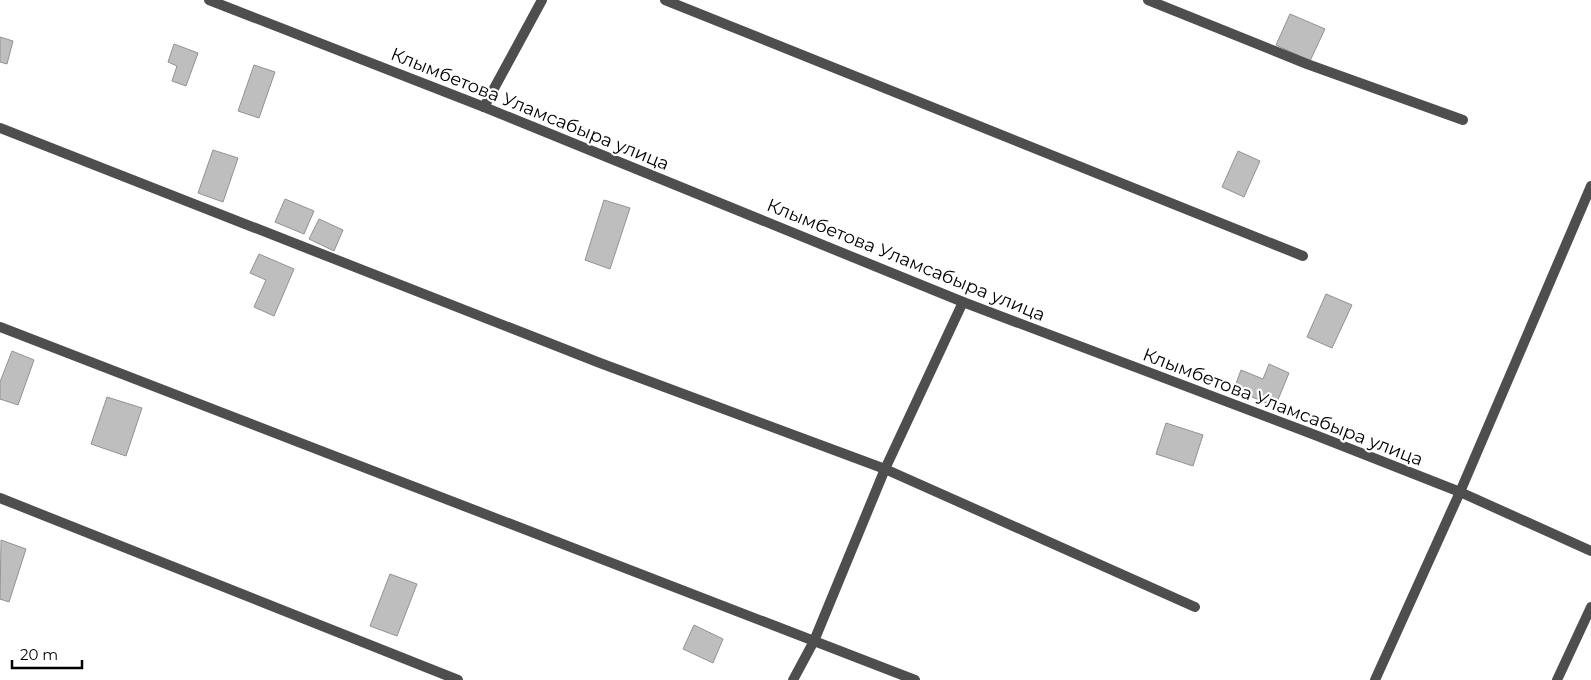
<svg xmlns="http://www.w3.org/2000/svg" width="1591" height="680" font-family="Montserrat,sans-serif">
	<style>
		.building { fill: #bebebe; stroke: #929292 }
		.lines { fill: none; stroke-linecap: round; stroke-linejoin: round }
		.service { stroke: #4e4e4e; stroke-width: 10 }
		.minor { stroke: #4e4e4e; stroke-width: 10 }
		.labels { text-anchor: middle; stroke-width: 4.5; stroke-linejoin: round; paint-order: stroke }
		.street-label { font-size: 18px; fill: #000; stroke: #fff }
	</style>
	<rect width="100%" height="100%" fill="#fff"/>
	<g class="building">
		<polygon points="1290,14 1325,29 1310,61 1276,45"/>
		<polygon points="0,37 13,41 7,64 0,62"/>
		<polygon points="174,44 198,53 186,86 172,81 177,66 168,62"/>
		<polygon points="254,65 275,72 259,118 238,111"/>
		<polygon points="213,150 238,158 223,202 198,193"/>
		<polygon points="1238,151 1260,161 1244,197 1222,187"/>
		<polygon points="285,199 314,211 304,234 275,222"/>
		<polygon points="604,200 630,208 610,269 585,260"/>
		<polygon points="319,219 343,230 334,251 309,239"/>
		<polygon points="259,254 294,269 274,316 254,307 266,280 250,273"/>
		<polygon points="1326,294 1352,305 1332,348 1307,337"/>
		<polygon points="12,351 34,360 18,405 0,399 0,382"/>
		<polygon points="1269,364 1289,373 1275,407 1234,389 1241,370 1263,379"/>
		<polygon points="107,397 142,408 126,456 91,444"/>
		<polygon points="1166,423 1203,435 1193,466 1156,454"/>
		<polygon points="1,540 26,549 9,602 0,599"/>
		<polygon points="390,574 417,584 397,636 370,626"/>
		<polygon points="694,625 723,639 713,663 683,649"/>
	</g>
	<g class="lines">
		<polyline class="service" points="1557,680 1591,607"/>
		<g class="minor">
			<polyline points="209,0 484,107 963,302 1315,435 1460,492 1591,551"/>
			<polyline points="665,0 1303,256"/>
			<polyline points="1148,0 1307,64 1463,120"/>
			<polyline points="484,107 542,0"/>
			<polyline points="0,128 600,363 885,469 1195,607"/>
			<polyline points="0,327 915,680"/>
			<polyline points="0,498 458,680"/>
			<polyline points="793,680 814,641 885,469 963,302"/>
			<polyline points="1375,680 1460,492 1591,186"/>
		</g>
	</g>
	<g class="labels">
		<g class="street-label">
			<text transform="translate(530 109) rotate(22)" y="6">Клымбетова Уламсабыра улица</text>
			<text transform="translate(906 260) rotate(22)" y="6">Клымбетова Уламсабыра улица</text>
			<text transform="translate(1283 407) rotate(21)" y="6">Клымбетова Уламсабыра улица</text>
		</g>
	</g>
	<path d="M12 660v8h70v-8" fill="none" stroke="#000000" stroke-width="2.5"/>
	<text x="20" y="660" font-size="15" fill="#000000" stroke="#ffffff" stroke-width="4" paint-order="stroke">20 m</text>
</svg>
